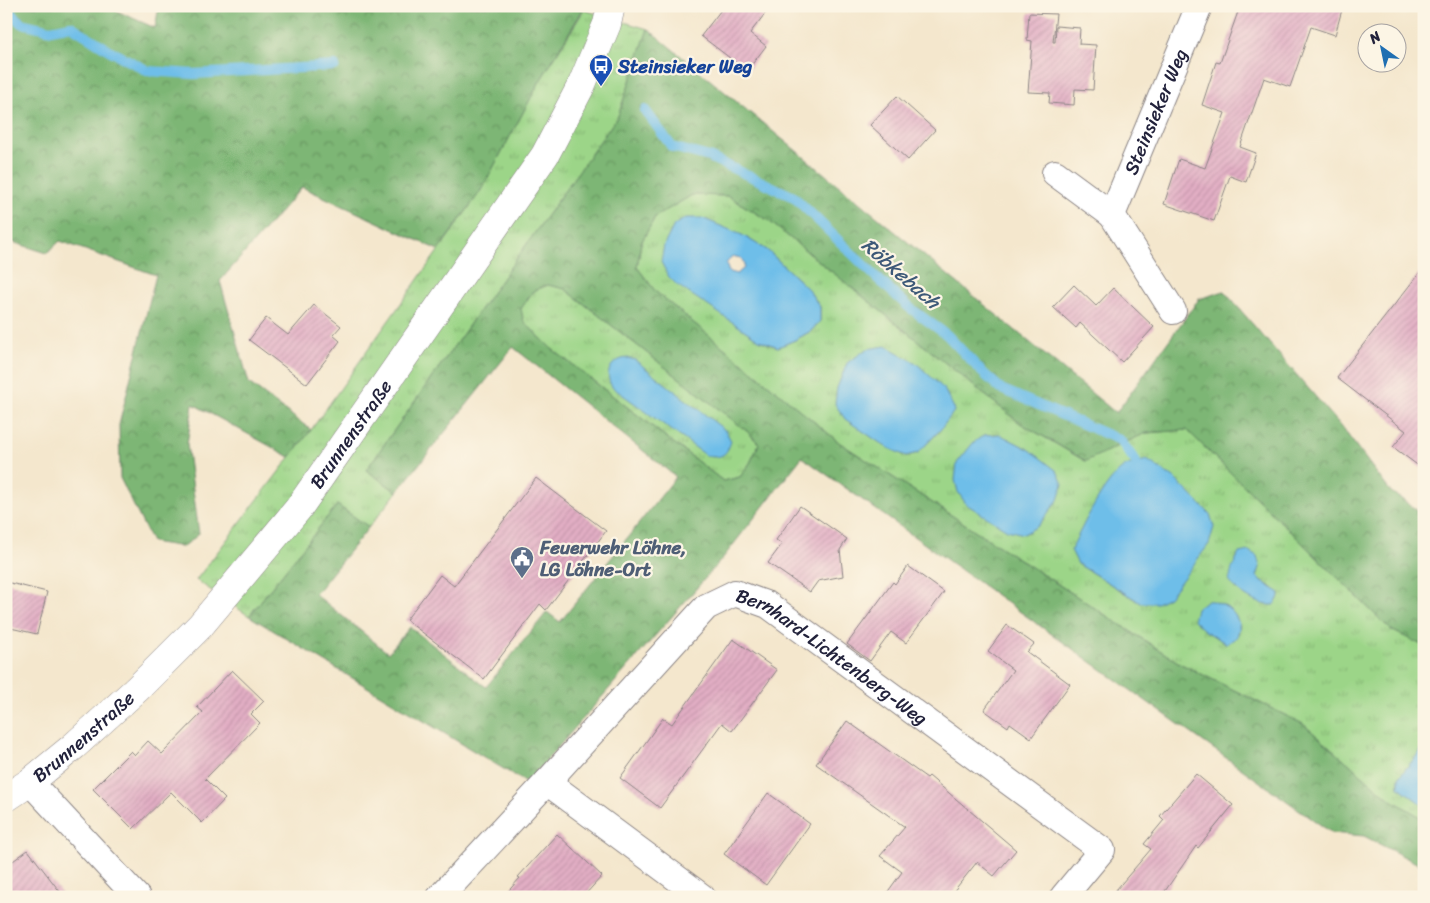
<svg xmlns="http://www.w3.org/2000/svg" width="1430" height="903" font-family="Sriracha,sans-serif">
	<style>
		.grass { fill: url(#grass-tufts); stroke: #5f7c62; fill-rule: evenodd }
		.forest { fill: url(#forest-crowns); stroke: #506c58; fill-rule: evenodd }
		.water { fill: #6ebee9; stroke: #487092; fill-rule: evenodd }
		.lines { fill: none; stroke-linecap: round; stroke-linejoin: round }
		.stream { stroke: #6ebee9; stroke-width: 10 }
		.building { fill: url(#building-hatch) }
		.street-casing { stroke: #8b8484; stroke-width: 28 }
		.secondary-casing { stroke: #8b8484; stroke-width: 29 }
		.street { stroke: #fff; stroke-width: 26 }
		.secondary { stroke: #fff; stroke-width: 28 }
		.labels { text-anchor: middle; stroke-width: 4.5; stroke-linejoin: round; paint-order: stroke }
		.transit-label { font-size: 19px; font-weight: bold; fill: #164399; stroke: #fcf5e5; text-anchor: start }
		.street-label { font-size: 19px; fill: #22223b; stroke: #fcf5e5 }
		.service-label { font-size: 19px; font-weight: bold; fill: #4e5e75; stroke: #fcf5e5; text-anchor: start }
		.water-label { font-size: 20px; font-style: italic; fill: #3d5978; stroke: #fcf5e5 }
	</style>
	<defs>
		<pattern id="grass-tufts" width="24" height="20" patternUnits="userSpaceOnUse" patternTransform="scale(1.25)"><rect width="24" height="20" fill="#9cd588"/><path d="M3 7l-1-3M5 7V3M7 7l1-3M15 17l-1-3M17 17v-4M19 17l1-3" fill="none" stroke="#86b776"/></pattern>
		<pattern id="forest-crowns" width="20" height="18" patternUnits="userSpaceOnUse" patternTransform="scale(1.25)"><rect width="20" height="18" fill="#7db674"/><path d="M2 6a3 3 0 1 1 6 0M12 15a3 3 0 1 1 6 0" fill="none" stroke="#669460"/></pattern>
		<pattern id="building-hatch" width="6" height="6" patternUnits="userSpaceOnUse" patternTransform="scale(1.25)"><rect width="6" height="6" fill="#e2aec4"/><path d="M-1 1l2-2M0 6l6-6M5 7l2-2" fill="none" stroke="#c295a9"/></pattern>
	</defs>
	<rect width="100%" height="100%" fill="#fcf5e5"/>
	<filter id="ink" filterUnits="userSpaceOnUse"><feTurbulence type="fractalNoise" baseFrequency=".02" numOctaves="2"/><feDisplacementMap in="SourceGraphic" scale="10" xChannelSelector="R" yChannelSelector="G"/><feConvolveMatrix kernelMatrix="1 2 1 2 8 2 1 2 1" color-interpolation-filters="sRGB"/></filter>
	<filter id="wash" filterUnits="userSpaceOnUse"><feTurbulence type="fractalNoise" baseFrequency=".0096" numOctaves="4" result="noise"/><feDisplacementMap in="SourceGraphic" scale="20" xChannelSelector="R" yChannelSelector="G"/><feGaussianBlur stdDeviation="1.12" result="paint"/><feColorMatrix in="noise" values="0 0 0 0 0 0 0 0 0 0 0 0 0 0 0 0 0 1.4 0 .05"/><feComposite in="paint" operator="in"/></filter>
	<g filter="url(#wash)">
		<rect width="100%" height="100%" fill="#f4e7cd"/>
		<g class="grass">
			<polygon points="584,10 648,29 618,116 366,470 397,492 369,527 337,505 249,616 196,580 311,430 480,192 540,81"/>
			<path d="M692 195 728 196 769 221 1020 423 1085 461 1146 433 1187 430 1391 630 1424 646V747L1399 777V787L1424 806V819L1390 799 1303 724 1181 664 840 443 656 292 637 267 641 243 655 217ZM742 235 767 250 808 289 820 307V321L811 331 795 340 778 347 759 340 669 277ZM941 429 918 453 906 456ZM984 435H1000L1030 450ZM1147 460 1141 603 1078 564ZM1260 567 1257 576 1261 581 1273 588 1256 601 1234 588ZM1222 604 1234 614 1240 626 1227 644 1204 630Z"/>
			<polygon points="548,285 565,289 748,432 759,444 750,463 740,477 723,481 552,349 524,322 520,309 533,291"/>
		</g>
		<g class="forest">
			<polygon points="6,6 106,6 155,28 159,6 585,6 540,81 480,192 438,250 302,187 220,281 249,383 311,430 290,457 193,404 187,444 199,534 183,547 152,542 120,478 119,425 156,275 60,241 47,253 6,240"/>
			<path d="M648 29 1116 413 1199 299 1224 291 1341 426 1390 491 1424 515V646L1391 630 1187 430 1146 433 1086 461 1020 423 769 221 728 196 692 195 655 217 641 243 637 267 656 292 840 443 1181 664 1303 724 1390 799 1424 819V867L1364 836 1332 833 802 457 722 559 527 783 249 616 337 505 369 527 315 594 388 653 410 627 486 687 547 612 560 622 676 477 513 347 397 492 366 470 618 116ZM548 285 565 289 748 432 759 444 750 463 740 477 723 481 552 349 524 322 521 309 533 291Z"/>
		</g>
		<g class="water">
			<path d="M686 218H702L742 235 767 250 808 289 820 307V321L811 331 795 340 778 347 759 340 677 285 669 277 661 262 664 245 674 225ZM732 256 741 258 744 263V268L737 274 729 272 726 264Z"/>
			<polygon points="886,346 916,363 944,389 955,410 941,429 918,453 906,456 886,447 845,419 835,404 837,388 847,363 867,349"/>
			<path d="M628 358 635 360 726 431 731 441C727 455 721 459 707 456L612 387C603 372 612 359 628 358Z"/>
			<polygon points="999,434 1030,450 1057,471 1063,484 1058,500 1038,526 1024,534 1007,530 966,504 958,492 955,480 957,463 973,443 984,435"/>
			<path d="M1147 460 1174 478 1210 514 1214 527 1209 544 1169 597 1157 603H1141L1078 564 1071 550C1082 527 1104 481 1124 467 1131 463 1139 462 1147 460Z"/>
			<path d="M1249 551 1257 556 1260 567 1257 576 1261 581 1280 593 1278 599 1274 605C1258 606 1239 594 1229 581L1232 568 1239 553Z"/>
			<path d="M1207 600C1221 603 1236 609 1239 625 1240 628 1238 633 1237 637L1227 644 1204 630 1193 620 1196 609Z"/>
			<polygon points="1424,747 1424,806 1399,787 1399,777"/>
		</g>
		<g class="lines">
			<g class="stream">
				<polyline points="6,8 21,23 51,30 71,26 109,50 148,71 194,74 335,66"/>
				<polyline points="645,110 672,147 709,157 794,197 877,278 910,308 947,335 982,372 1001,389 1120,440 1136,462"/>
			</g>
		</g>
		<g id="blocks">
			<g class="building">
				<polygon points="724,6 771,6 750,33 766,46 747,71 701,36"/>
				<polygon points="1240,6 1343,6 1335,35 1311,27 1290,87 1264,78 1240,147 1256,153 1246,182 1230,176 1214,221 1164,204 1179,159 1205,168 1225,113 1202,105 1216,62 1220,63"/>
				<polygon points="1029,13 1056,14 1053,42 1055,42 1056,26 1080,28 1079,44 1096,45 1093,90 1075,89 1074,105 1049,103 1050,93 1028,92 1032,41 1027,40"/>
				<polygon points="897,96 935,130 908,160 870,125"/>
				<polygon points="1424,267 1424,470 1393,447 1406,431 1337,378"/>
				<polygon points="1074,285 1096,306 1113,288 1154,327 1122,362 1080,323 1076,328 1053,307"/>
				<polygon points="314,305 341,326 333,335 340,341 307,384 249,340 266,318 288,335"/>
				<polygon points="536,478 606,531 546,610 540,604 484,679 406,620 440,575 454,586"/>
				<polygon points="800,506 847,539 840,550 843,576 818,581 810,592 768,563 782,544 776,540"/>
				<polygon points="908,566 944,592 906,643 891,632 870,661 847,644 893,582 895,584"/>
				<polygon points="6,582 47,592 37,634 6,627"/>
				<polygon points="1007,625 1034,644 1027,652 1070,684 1031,738 1010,723 1008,727 984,710 1013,670 988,651"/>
				<polygon points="733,639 777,670 732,731 722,723 660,808 620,778 663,718 672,724"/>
				<polygon points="232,670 264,701 251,714 260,723 205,779 225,799 202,823 171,792 133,829 93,789 131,751 135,755 148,741 162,754 203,712 197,707"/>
				<polygon points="847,721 927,778 929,776 1016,850 994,876 977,862 949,897 884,897 902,872 880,856 905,827 816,764"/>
				<polygon points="1196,774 1233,805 1198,848 1196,846 1161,897 1110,897 1151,849 1144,844 1164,820 1160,816"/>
				<polygon points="768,793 810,824 766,885 724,854"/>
				<polygon points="557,834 602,876 583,897 503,897 520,878 518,877"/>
				<polygon points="28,850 64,897 6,897 6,866"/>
			</g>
		</g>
	</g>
	<g filter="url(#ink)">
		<use href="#blocks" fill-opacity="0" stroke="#8b8484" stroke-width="1"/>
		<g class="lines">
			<g class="street-casing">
				<g id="street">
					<polyline points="1055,173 1112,215"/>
					<path id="s1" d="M1173 311 1112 215 1199 6"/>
					<polyline points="30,782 137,897"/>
					<polyline points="547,782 702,897"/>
					<path id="s2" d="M440 897 547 782 706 607 735 593 768 605 1102 850 1063 897"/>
				</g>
			</g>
			<g class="secondary-casing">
				<g id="secondary">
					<path id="s3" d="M6 798 30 782 74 746 137 689 200 626 298 509 545 155 582 84 607 24 611 6"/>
				</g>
			</g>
			<use href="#street" class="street"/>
			<use href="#secondary" class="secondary"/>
		</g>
	</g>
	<defs>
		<g id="bus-pin" transform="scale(1.25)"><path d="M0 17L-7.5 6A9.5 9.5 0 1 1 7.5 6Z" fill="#1a4fb4" stroke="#fcf5e5"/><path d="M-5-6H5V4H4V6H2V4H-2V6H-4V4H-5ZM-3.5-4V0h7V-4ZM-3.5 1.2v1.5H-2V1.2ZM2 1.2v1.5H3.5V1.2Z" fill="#fff"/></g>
		<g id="civic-pin" transform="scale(1.25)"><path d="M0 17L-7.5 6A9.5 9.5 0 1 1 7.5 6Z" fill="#5c6f8a" stroke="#fcf5e5"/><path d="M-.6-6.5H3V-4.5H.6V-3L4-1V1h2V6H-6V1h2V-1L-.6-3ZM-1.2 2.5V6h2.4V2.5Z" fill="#fff"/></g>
	</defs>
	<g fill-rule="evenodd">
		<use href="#bus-pin" x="601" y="66"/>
		<use href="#civic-pin" x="522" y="558"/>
	</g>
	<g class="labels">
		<g class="transit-label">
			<text x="618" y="73">Steinsieker Weg</text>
		</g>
		<g class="street-label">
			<text dy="7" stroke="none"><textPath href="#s1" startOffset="226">Steinsieker Weg</textPath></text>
			<text dy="7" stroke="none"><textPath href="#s3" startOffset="504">Brunnenstraße</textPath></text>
			<text dy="7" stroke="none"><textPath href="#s2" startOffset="542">Bernhard-Lichtenberg-Weg</textPath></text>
			<text dy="7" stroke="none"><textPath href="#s3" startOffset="99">Brunnenstraße</textPath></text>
		</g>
		<g class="service-label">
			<text x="540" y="554">Feuerwehr Löhne,<tspan x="540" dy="22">LG Löhne-Ort</tspan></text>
		</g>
		<g class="water-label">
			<text transform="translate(901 273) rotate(41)" y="7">Röbkebach</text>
		</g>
	</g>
	<rect width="1430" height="903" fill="none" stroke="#fcf5e5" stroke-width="25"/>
	<g transform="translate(1382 48) rotate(327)"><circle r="24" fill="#fcf5e5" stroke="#a5a1a1"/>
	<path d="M0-4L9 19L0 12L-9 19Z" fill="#1f6fb2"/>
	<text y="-8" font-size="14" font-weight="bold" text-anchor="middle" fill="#22223b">N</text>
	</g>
</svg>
